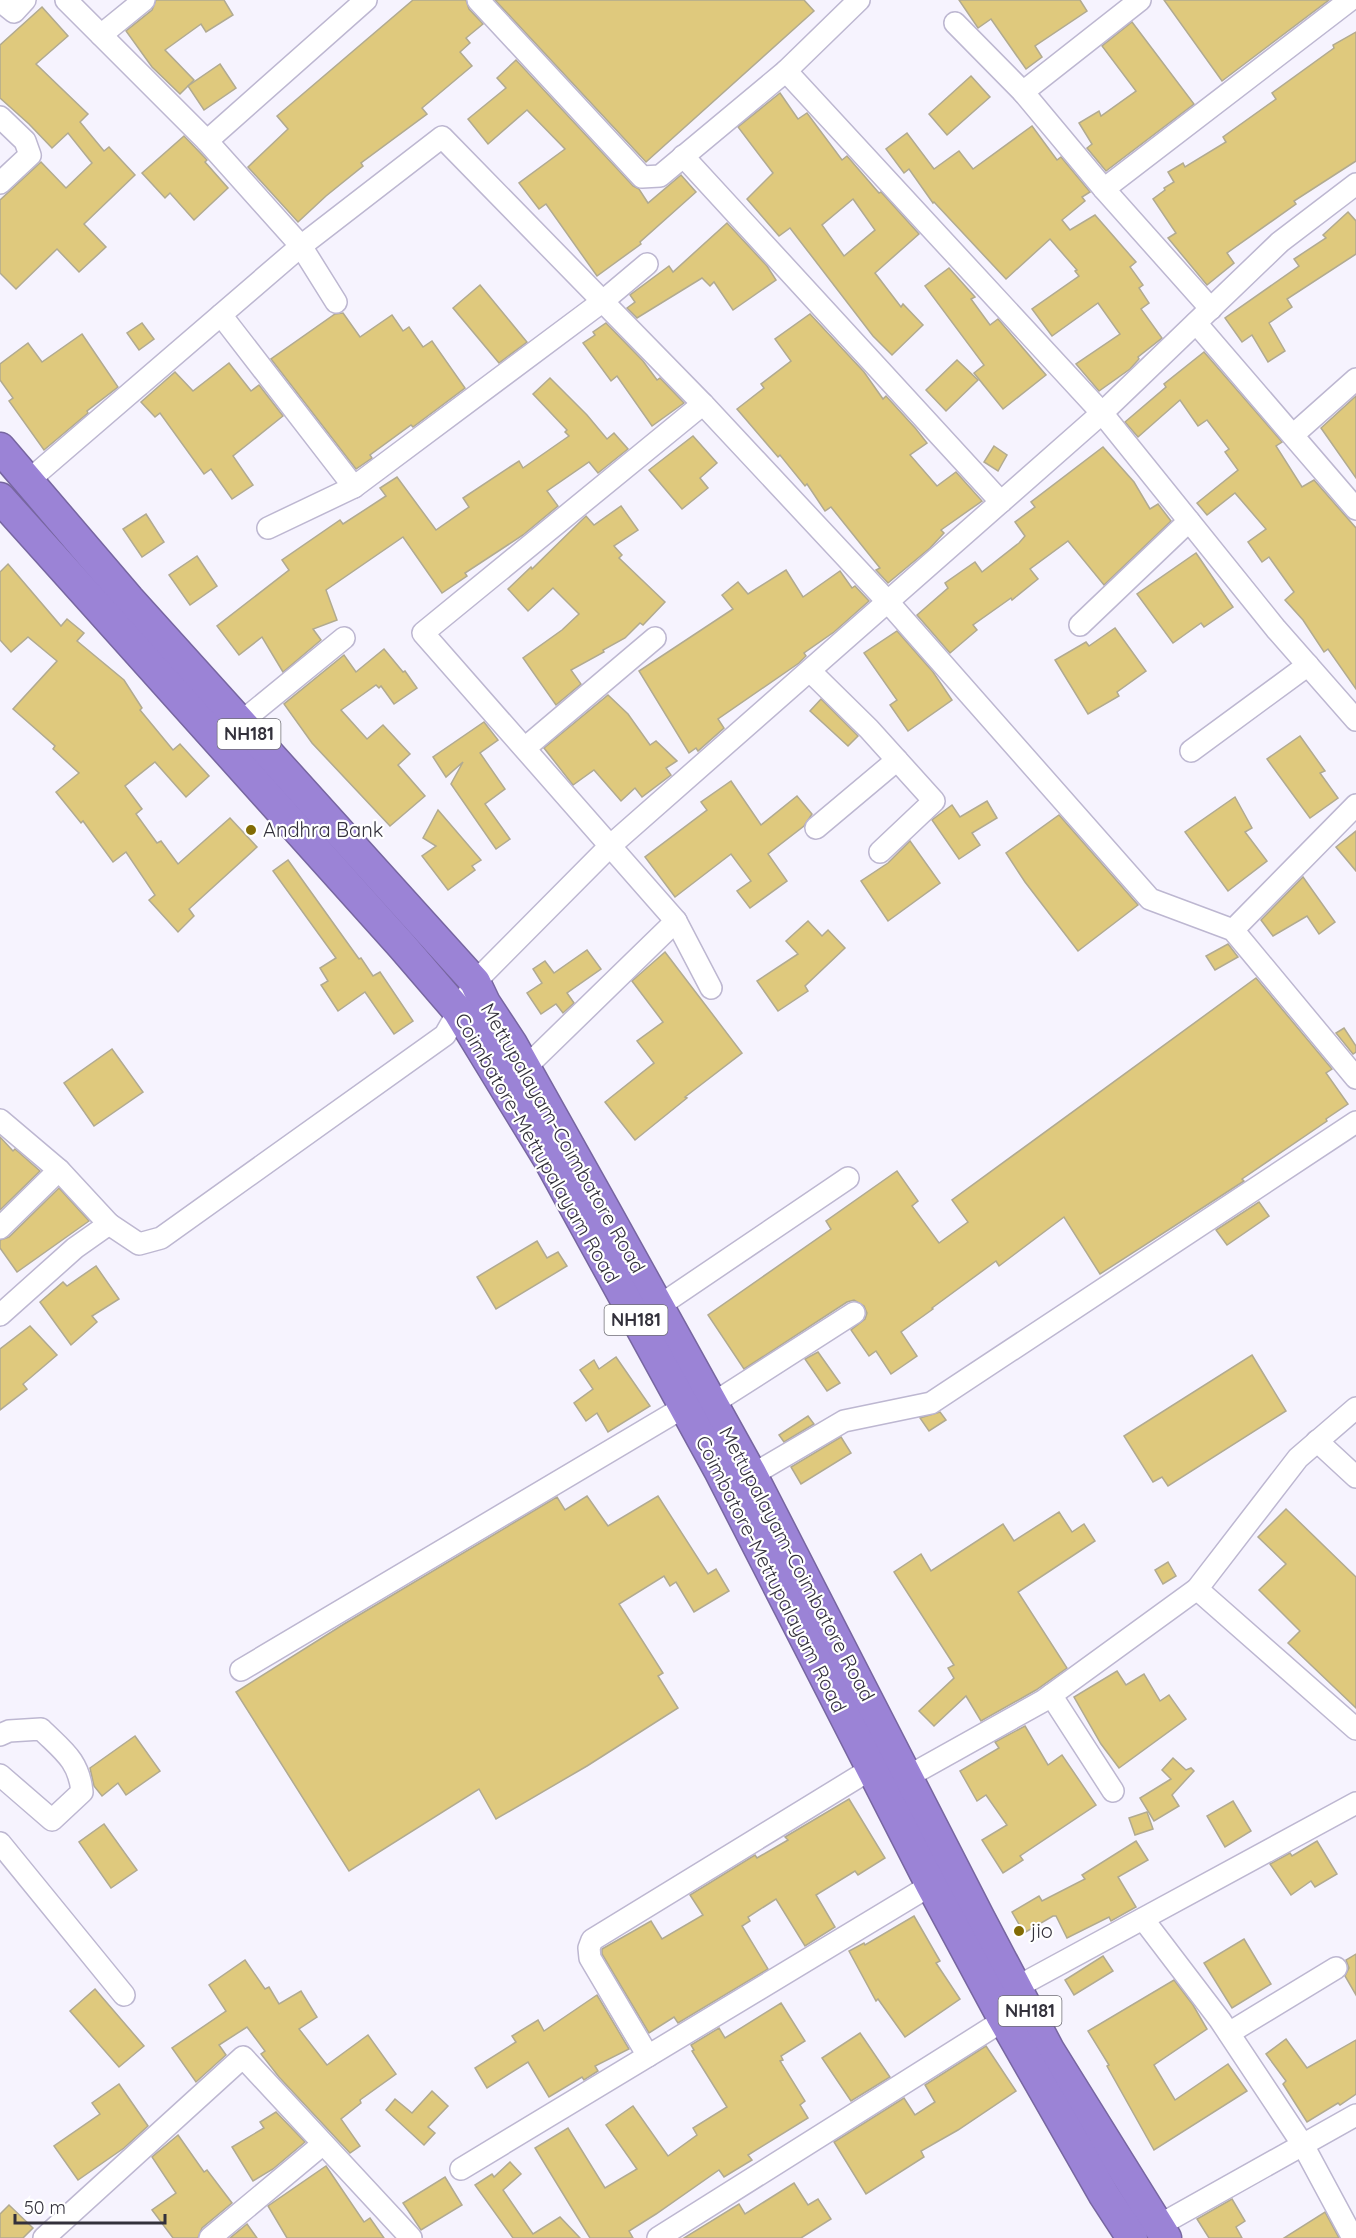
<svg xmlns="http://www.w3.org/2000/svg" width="1356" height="2238" font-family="Quicksand,sans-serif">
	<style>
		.building { fill: #dfc97d; stroke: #b1aa90; stroke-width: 1.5; fill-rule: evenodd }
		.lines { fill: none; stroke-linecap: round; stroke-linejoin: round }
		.minor-casing { stroke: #bdb7d1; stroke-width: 24 }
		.highway-casing { stroke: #7766a0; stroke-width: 33 }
		.minor { stroke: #fff; stroke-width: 21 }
		.highway { stroke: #9b83d6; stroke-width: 30 }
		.poi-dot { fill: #826b05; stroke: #fff; stroke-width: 2 }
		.labels { text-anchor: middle; stroke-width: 4.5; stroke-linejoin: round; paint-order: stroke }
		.shield { fill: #fff; stroke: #706f76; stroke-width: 1.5 }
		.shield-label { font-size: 18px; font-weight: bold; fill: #33313b }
		.poi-label { font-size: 20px; fill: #33313b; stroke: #fff; text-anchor: start }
		.street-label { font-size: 20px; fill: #33313b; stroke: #fff }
	</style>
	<rect width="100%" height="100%" fill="#f6f3fe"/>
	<g class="building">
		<polygon points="156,0 224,0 233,15 206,32 201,24 165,50 194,80 180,94 152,67 126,31 152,10"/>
		<polygon points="413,0 466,0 469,9 483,24 466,38 470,43 460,52 472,66 422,108 427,114 361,163 363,166 326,196 298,222 248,167 288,129 277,116"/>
		<polygon points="495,0 804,0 814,11 646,162"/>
		<polygon points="959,0 1080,0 1087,11 1035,46 1042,57 1026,69 991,19 978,28"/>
		<polygon points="1164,0 1329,0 1222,81"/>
		<polygon points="42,7 68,36 36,64 88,114 80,122 104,151 109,147 135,175 84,224 106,247 79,272 57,249 16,289 0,273 0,200 41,162 66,188 92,163 68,133 52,148 29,124 0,98 0,45"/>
		<polygon points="1132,22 1194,104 1106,171 1087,148 1092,144 1079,123 1099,111 1101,116 1136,91 1102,46"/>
		<polygon points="1356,32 1356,161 1294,201 1296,204 1227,253 1234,263 1207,285 1168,238 1176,233 1153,199 1165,190 1164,188 1174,182 1168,172 1183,163 1185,167 1226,142 1223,137 1276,99 1272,93 1334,48 1333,45"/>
		<polygon points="516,60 633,186 639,189 648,203 681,175 696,192 640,242 641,244 597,276 546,204 539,209 519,183 565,149 527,110 488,144 468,119 506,88 497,78"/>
		<polygon points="220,64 236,88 204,110 188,86"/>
		<polygon points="971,76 990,97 947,135 929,114"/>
		<path d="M780 93 798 119 807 113 842 160 847 156 879 193 881 192 919 234 875 273 901 307 903 304 923 325 892 355 873 336 790 228 779 236 747 199 773 173 738 127ZM853 199 875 230 844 256 822 225Z"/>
		<polygon points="1032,126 1057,160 1061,157 1090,192 1082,197 1085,201 1062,220 1070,230 1095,215 1129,254 1136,262 1130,267 1143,285 1139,288 1149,303 1141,309 1162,338 1138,357 1139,359 1130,369 1099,391 1076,364 1120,334 1098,303 1052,336 1032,309 1079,276 1075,271 1077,270 1050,239 1006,279 934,202 933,203 909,169 904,173 886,149 907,133 934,169 959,151 973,169"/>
		<polygon points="184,136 207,160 205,162 228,188 194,220 170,193 165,198 142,173"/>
		<polygon points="1348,212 1356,221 1356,254 1287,299 1292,307 1269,323 1285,351 1268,362 1252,335 1242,342 1225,318 1299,266 1294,259 1326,238 1323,235"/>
		<polygon points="727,223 767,266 776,280 733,310 714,282 710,286 702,278 637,318 627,308 635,302 630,295 669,266 673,272"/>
		<polygon points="949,268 975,297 971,299 990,325 998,319 1046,375 1003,409 974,373 984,365 925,286"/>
		<polygon points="480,285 527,342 499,363 453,308"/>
		<polygon points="343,313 360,337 392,315 403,331 409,327 423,347 432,341 465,388 413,427 411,425 370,455 372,458 356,469 271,359 335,314"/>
		<polygon points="810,314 864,372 883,399 886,396 916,429 927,443 910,455 937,486 956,472 982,501 941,530 944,533 930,548 888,583 876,570 880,568 831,507 825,511 807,484 805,486 780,455 778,457 737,409 764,388 761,384 791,361 775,339"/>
		<polygon points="142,323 154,339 139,350 127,333"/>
		<polygon points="606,323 643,361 657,380 660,378 684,403 652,426 617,376 611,381 583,343 595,335 593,332"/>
		<polygon points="82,334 118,387 87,411 88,413 44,450 9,401 13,398 0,380 0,364 28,343 42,362"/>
		<polygon points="1204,352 1282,442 1276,446 1302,487 1314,480 1356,528 1356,689 1328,649 1324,652 1303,620 1285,600 1294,592 1269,557 1262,562 1248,542 1266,529 1235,493 1207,515 1197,503 1238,470 1225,452 1229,449 1207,420 1198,426 1180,400 1138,437 1125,422 1166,387 1164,384"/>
		<polygon points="957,360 978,380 946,411 926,390"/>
		<polygon points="229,363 251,391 259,385 283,416 233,456 253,485 232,499 211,469 204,474 160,413 155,417 141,402 175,372 193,391"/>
		<polygon points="550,378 587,415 607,439 614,433 628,449 598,473 589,462 547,491 558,506 523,535 465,573 467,576 442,593 403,537 326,590 337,620 313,629 321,640 283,672 262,637 239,655 217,626 289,570 282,560 340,520 343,524 386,496 380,488 397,477 436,530 469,507 463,498 519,461 523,468 569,436 565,432 567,430 533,394"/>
		<polygon points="1356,396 1356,478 1321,428"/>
		<polygon points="693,436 717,463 700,478 708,488 682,509 649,470"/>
		<polygon points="994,446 1007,455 998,471 984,462"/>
		<polygon points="1103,447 1134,482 1150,509 1158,504 1171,521 1104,585 1068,541 1030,569 1038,579 1012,600 1011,598 973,625 977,630 950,653 917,615 948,588 945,583 975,562 982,572 1019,543 1025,536 1015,522 1035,507 1031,502"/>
		<polygon points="621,506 638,530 614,546 622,555 619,558 665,602 643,625 640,623 625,638 603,650 604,652 571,670 581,684 556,705 523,658 562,630 579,614 553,588 528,611 508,589 531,567 532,569 586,516 594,525"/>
		<polygon points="146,514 164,542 142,557 123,529"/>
		<polygon points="1196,553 1233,607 1204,627 1201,623 1173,643 1137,594"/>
		<polygon points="197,556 217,586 190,605 169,575"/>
		<polygon points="8,564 61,626 67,619 84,633 77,641 124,680 142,708 140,710 173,750 180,744 209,776 186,797 155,762 125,786 142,809 136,814 157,843 161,841 178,864 230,818 257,847 189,909 194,916 178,932 149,900 155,895 126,852 113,862 83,821 81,823 56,792 79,773 53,749 55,746 13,709 57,661 28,637 11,652 0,640 0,572"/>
		<polygon points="786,570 803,597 840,571 852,588 855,586 869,601 834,632 804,653 806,656 799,663 718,719 724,728 698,751 696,748 689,753 639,671 733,609 722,595 738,582 748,594"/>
		<polygon points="1115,628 1146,671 1117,692 1119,696 1088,714 1055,660 1086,642 1089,646"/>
		<polygon points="897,631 933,672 952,700 908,731 890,705 897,700 864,653"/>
		<polygon points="384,649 403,672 405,671 417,688 394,704 381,686 379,688 376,685 341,710 367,739 383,725 410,754 398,765 425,796 390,826 312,743 284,704 344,655 356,672"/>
		<polygon points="608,695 628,714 650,745 656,741 677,761 666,768 671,775 642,797 635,788 621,801 594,770 573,785 544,748"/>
		<polygon points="821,699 858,736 848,746 810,711"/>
		<polygon points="484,722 498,740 480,753 505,789 485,804 510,839 496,849 451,784 463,762 446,777 433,757"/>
		<polygon points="1300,736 1325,771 1320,773 1338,798 1310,818 1267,759"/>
		<polygon points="731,781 761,825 797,796 812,814 804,826 768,854 787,881 750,908 737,891 751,881 731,854 675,897 645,857 707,810 701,802"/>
		<polygon points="1235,797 1252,828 1245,832 1267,861 1228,891 1185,832"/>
		<polygon points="987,801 997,818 972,833 980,845 959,859 932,820 952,805 960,817"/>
		<polygon points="438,810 481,860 472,866 475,870 448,890 422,856 436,846 423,838"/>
		<polygon points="1059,815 1138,905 1078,951 1025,882 1006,853"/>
		<polygon points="1356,831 1356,871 1336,847"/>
		<polygon points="910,841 940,883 888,921 861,881 888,863"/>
		<polygon points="288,860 359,959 361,958 373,976 380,972 413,1021 394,1034 365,992 338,1011 321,985 328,981 320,968 336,958 273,871"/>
		<polygon points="1303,877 1335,922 1319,934 1307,916 1273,936 1261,920"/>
		<polygon points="808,921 822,936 828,930 845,948 805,986 808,991 778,1011 757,981 798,954 786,941"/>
		<polygon points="1228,944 1238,957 1215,970 1206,956"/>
		<polygon points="587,950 601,969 567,993 574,1003 563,1013 556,1004 541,1014 527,993 542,983 533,969 545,961 554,973"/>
		<polygon points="665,952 742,1053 685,1097 687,1098 635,1140 605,1102 654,1063 637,1041 663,1022 632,981"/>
		<polygon points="1256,978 1332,1069 1326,1073 1348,1104 1326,1119 1327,1121 1242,1179 1244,1181 1100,1274 1064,1217 999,1266 996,1261 932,1308 933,1309 901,1332 917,1356 891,1374 876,1351 869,1356 851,1330 865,1319 867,1313 864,1306 854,1300 847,1302 744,1369 708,1315 831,1229 826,1221 897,1171 918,1201 912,1206 939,1243 968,1222 952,1200"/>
		<polygon points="1344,1028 1356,1046 1356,1052 1353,1054 1336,1033"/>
		<polygon points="112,1049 143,1092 94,1126 64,1083"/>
		<polygon points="0,1137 13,1151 15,1149 40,1171 0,1210"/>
		<polygon points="59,1188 89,1221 17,1272 0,1248 0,1240 9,1237"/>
		<polygon points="1259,1202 1269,1216 1227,1245 1216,1230"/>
		<polygon points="537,1241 547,1258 558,1252 567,1266 496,1309 477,1277"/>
		<polygon points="96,1266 119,1299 92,1316 97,1322 71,1345 40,1302 63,1282 67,1286"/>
		<polygon points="30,1326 57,1355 23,1384 27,1389 0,1410 0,1349"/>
		<polygon points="818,1352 840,1383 827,1391 805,1359"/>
		<polygon points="1252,1355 1286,1411 1168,1486 1162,1477 1153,1482 1124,1436"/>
		<polygon points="616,1357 650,1406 608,1432 597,1413 586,1421 574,1403 593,1389 580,1370 594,1360 599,1369"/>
		<polygon points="940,1412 946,1420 929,1431 920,1418"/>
		<polygon points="808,1416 814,1424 784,1442 779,1435"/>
		<polygon points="841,1437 851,1453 801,1484 791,1467"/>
		<polygon points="587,1496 608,1526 658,1496 708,1574 716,1569 729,1591 694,1612 676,1582 670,1586 664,1576 619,1604 663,1673 658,1676 678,1708 587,1766 496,1819 479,1789 349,1871 236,1692 344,1624 557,1497 565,1510"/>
		<polygon points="1286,1509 1356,1577 1356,1708 1288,1643 1300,1631 1259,1590 1286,1564 1258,1537"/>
		<polygon points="1059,1512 1072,1532 1084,1524 1095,1541 1018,1592 1067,1668 1036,1690 981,1721 966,1696 934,1726 919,1711 954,1678 948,1668 954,1665 894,1572 921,1554 931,1571 1003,1524 1014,1541"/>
		<polygon points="1168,1562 1176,1576 1163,1584 1155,1570"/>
		<polygon points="1117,1671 1126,1685 1144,1674 1160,1701 1169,1695 1186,1719 1119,1768 1101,1744 1074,1697"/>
		<polygon points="1025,1726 1048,1765 1062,1755 1096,1805 1020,1856 1023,1860 1003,1873 982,1840 1007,1825 986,1795 977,1801 960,1771 999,1748 995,1742"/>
		<polygon points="135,1736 160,1771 126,1795 118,1783 102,1796 94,1786 90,1768"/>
		<polygon points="1173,1758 1186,1770 1191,1768 1194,1771 1172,1795 1179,1806 1154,1821 1140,1798 1171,1779 1162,1770"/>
		<polygon points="849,1799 885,1858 858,1875 855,1871 816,1895 835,1927 805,1946 776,1899 748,1917 750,1921 742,1926 768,1969 678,2023 674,2017 649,2033 602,1954 602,1949 651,1921 662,1939 703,1915 690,1895 755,1855 757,1858 788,1840 785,1837"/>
		<polygon points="1233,1801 1251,1831 1225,1847 1207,1816"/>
		<polygon points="1147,1812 1153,1829 1135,1835 1129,1818"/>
		<polygon points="104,1824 137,1870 111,1888 79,1842"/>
		<polygon points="1136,1841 1148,1860 1118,1877 1136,1907 1111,1921 1109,1917 1067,1938 1056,1916 1053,1916 1024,1933 1012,1912 1039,1896 1042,1901 1085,1879 1082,1875"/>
		<polygon points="1317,1841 1337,1874 1315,1887 1311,1881 1291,1895 1270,1864 1290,1853 1292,1856"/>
		<polygon points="914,1916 940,1961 936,1963 960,1999 905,2037 878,1999 876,2001 849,1951 864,1943 865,1945"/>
		<polygon points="1244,1939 1271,1984 1232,2008 1204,1963"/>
		<polygon points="1356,1954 1356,1995 1345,1976 1349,1968 1346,1960"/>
		<polygon points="1103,1956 1113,1971 1074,1995 1065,1980"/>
		<polygon points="245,1960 265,1989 269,1987 279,2004 301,1991 317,2017 299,2029 327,2065 368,2035 396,2074 360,2100 361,2103 341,2119 360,2146 350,2153 279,2077 261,2054 265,2051 247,2027 219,2045 226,2055 196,2082 172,2048 226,2011 209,1985"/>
		<polygon points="1174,1980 1193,2005 1207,2029 1154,2065 1175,2100 1228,2064 1247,2091 1154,2150 1107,2066 1109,2065 1088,2031"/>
		<polygon points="95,1989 144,2046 119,2067 70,2011"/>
		<polygon points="597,1995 629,2049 595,2066 598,2071 584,2080 582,2077 549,2097 528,2062 487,2088 475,2068 516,2042 512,2036 538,2020 544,2031"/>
		<polygon points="781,2003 805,2041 781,2056 783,2060 780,2061 805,2101 800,2105 808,2118 748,2155 752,2160 724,2177 719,2170 656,2214 629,2231 633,2238 590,2238 535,2148 568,2128 605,2188 637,2169 606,2125 633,2106 668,2156 697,2135 693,2128 727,2107 692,2051 694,2050 691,2045 719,2028 725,2038"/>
		<polygon points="860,2033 890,2077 851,2101 822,2058"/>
		<polygon points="1286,2039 1307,2068 1356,2040 1356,2094 1340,2105 1338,2103 1307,2122 1283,2084 1286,2081 1266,2054"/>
		<polygon points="986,2046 1016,2091 958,2130 921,2151 924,2157 866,2194 834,2142 904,2098 915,2115 935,2102 925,2085"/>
		<polygon points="119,2084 148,2126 124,2148 78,2180 54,2146 100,2114 92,2103"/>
		<polygon points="432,2091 448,2106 428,2127 435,2133 424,2145 386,2110 395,2099 412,2113"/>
		<polygon points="276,2112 305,2142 273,2169 253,2181 232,2147 264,2128 260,2122"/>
		<polygon points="178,2135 204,2172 207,2170 232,2203 202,2228 198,2238 173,2238 152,2210 176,2193 152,2157"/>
		<polygon points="510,2162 521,2174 503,2190 533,2234 560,2217 580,2238 513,2238 475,2185 492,2174 494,2177"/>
		<polygon points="326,2166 364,2222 370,2218 384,2238 287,2238 268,2206"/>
		<polygon points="445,2177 462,2205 421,2230 403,2203"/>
		<polygon points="794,2183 808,2205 818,2199 831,2219 801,2238 684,2238 739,2204 745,2214"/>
		<polygon points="1232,2199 1245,2221 1236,2227 1242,2238 1209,2238 1197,2219"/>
		<polygon points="9,2205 33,2228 23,2238 0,2238 0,2214"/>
		<polygon points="1325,2212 1339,2238 1284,2238"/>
		<polygon points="247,2224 257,2238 230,2238"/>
	</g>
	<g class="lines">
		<g class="minor-casing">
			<g id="minor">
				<polyline points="478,0 642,177 660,176 786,71 859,0"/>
				<polyline points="0,1 14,12 25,0"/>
				<polyline points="955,23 1023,92 1104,189 1211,309"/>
				<polyline points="101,35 144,0"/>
				<polyline points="786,71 1102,413 1276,629 1356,720"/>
				<polyline points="1023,92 1140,0"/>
				<polyline points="0,117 25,141 30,155 0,183"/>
				<polyline points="207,141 366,0"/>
				<polyline points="683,156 1001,502"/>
				<polyline points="1104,189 1350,0"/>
				<polyline points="336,302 301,246 442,137 703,404 888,602 1150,899 1233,930 1356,1078"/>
				<polyline points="221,315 354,487"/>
				<polyline points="1196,323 1356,509"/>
				<polyline points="1293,435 1356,379"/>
				<polyline points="28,481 301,246 207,141 66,0"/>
				<polyline points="268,528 354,487 603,301 647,264"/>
				<polyline points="1080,625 1189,521"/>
				<polyline points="810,671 869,729 934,801 880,852"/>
				<polyline points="240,723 344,638"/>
				<polyline points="525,748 655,638"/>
				<polyline points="1191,751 1308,665"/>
				<polyline points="816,828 897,760"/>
				<polyline points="676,921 711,988"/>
				<polyline points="1233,930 1356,805"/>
				<polyline points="525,1068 676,921 423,633 703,404"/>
				<polyline points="0,1120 59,1170 109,1224"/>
				<polyline points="0,1228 59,1170"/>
				<polyline points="659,1306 848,1178"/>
				<polyline points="0,1315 75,1248 109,1224 139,1244 161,1238 445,1035 475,982 610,846 1102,413 1280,242 1356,184"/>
				<polyline points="712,1404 854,1313"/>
				<polyline points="1317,1441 1356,1477"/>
				<polyline points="752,1475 844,1421 931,1403 1356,1122"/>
				<polyline points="1197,1589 1356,1729"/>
				<polyline points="241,1670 684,1407"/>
				<polyline points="1051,1695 1113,1791"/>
				<path d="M0 1735 9 1731 41 1729C62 1750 79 1760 82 1792L52 1820 0 1775"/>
				<polyline points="907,1777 1043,1701 1197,1589 1298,1458 1356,1408"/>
				<polyline points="0,1843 124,1995"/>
				<polyline points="1143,1919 1220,2020 1303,2145 1353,2238"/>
				<polyline points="1017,1987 1356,1803"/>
				<polyline points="1229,2033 1336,1968"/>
				<polyline points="648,2056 590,1958 589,1948 592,1940 871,1769"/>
				<polyline points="461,2169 931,1885"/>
				<polyline points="1158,2226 1356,2115"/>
				<polyline points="44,2238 243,2057 411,2238"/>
				<polyline points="210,2238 323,2144"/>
				<polyline points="658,2238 1004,2020"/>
			</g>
		</g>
		<g class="highway-casing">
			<g id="highway">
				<polyline points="0,448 129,599 475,982 485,1003 512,1044 605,1210 752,1475 979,1917 1049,2050 1166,2238"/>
				<polyline points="0,498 402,946 458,1011 549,1160 719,1470 931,1885 1001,2015 1104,2195 1132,2238"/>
			</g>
		</g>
		<use href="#minor" class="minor"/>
		<use href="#highway" class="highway"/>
	</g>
	<g class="poi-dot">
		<circle cx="251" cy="830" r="6"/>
		<circle cx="1019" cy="1931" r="6"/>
	</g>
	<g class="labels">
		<g class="shield">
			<rect x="217.5" y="719" width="63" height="30" rx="4.5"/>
			<rect x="604.5" y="1305" width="63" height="30" rx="4.5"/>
			<rect x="998.5" y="1996" width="63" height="30" rx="4.5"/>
		</g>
		<g class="shield-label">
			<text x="249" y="740">NH181</text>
			<text x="636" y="1326">NH181</text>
			<text x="1030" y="2017">NH181</text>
		</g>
		<g class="poi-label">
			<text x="263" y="837">Andhra Bank</text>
			<text x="1031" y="1938">jio</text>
		</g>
		<g class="street-label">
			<text transform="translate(563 1138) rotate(60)" y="7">Mettupalayam-Coimbatore Road</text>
			<text transform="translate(537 1148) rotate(60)" y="7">Coimbatore-Mettupalayam Road</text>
			<text transform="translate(797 1564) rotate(62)" y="7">Mettupalayam-Coimbatore Road</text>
			<text transform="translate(771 1574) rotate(63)" y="7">Coimbatore-Mettupalayam Road</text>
		</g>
	</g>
	<path d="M15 2214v9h150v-9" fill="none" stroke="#33313b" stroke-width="3"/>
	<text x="24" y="2214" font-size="18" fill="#33313b" stroke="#ffffff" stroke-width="4.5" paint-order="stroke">50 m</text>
</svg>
